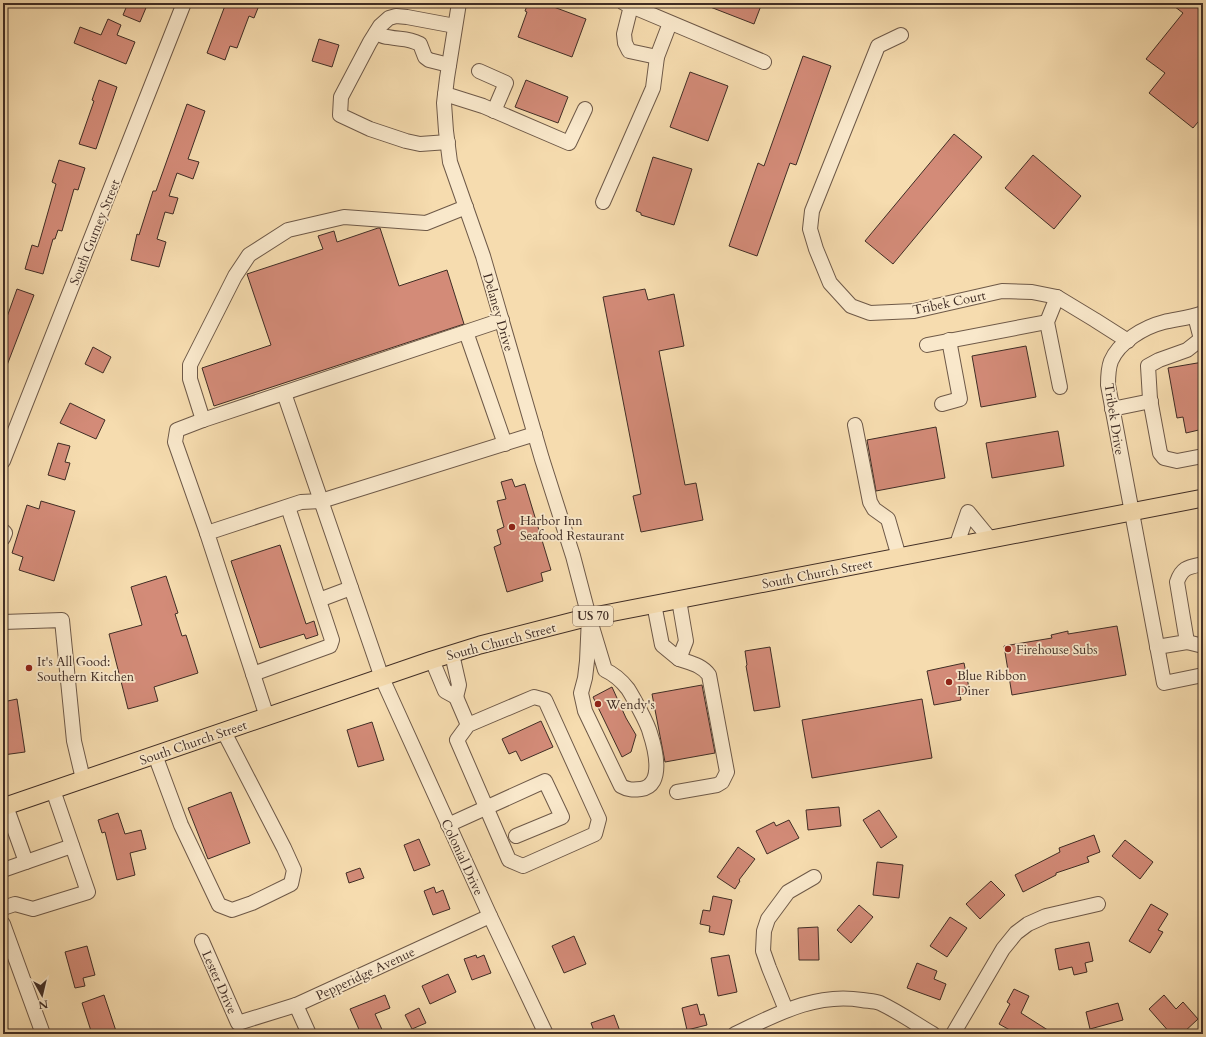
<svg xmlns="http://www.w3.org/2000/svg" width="1206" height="1037" font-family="Cardo,serif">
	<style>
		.building { fill: #d38b78; stroke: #402d25 }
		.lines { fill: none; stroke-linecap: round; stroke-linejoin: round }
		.minor-casing { stroke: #6e5948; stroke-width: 16 }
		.major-casing { stroke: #402d25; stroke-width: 19 }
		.minor { stroke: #f9e8cb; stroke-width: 14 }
		.major { stroke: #f6dcaf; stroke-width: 17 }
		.poi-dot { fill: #8f2418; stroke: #f9e8cb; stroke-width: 1.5 }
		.labels { text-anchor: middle; stroke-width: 3.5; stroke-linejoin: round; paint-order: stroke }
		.shield { fill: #f9e8cb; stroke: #786557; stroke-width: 1 }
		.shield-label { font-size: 12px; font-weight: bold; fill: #402d25 }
		.street-label { font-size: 13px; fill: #402d25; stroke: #f9e8cb }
		.poi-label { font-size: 13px; fill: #402d25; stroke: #f9e8cb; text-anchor: start }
	</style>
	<rect width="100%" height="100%" fill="#f6dcaf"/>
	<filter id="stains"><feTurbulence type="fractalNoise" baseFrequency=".005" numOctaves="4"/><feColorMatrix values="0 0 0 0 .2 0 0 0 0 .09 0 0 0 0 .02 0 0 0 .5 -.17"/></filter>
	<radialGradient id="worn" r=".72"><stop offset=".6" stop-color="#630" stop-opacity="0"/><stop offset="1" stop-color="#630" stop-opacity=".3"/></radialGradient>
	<g class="building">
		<polygon points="128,3 148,3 140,22 123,15"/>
		<polygon points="226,3 260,3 254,18 249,16 237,48 230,46 225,60 207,53"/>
		<polygon points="528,3 543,3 586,19 572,57 518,37 527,12 525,11"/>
		<polygon points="700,3 762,3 754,24"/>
		<polygon points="1170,3 1203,3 1203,116 1193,128 1149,93 1165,73 1146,59 1183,13"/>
		<polygon points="108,19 121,25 117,35 135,42 126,64 74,43 80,27 101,35"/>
		<polygon points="319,39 339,45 332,67 312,61"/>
		<polygon points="803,56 831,66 796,165 790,163 757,256 729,246 758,163 764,166"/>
		<polygon points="690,72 728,86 708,141 670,127"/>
		<polygon points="99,80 117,87 96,149 79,144 94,101 92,100"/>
		<polygon points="526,80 568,97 558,123 515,107"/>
		<polygon points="187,104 205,111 188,159 199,162 193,179 177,173 169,196 178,198 173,214 165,212 157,239 166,242 159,267 131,260 137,234 139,235 153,191 156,191"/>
		<polygon points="954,134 982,157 893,264 865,241"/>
		<polygon points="1033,155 1081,196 1054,229 1005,188"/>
		<polygon points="653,157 692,169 674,225 641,215 641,213 636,211"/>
		<polygon points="59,160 85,168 78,190 74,189 62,231 58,230 55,239 53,239 43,274 25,269 32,245 38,247 56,184 52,182"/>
		<polygon points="378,228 380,228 399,286 447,270 464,324 214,406 202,368 271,345 247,274 323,249 318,236 334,231 337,242"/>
		<polygon points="17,289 34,295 4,373 3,373 3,328"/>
		<polygon points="645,289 648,300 674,294 684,346 659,351 685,485 696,483 703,520 641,532 633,496 641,494 603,297"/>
		<polygon points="1026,346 1036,397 981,407 972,356"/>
		<polygon points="93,347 111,357 103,373 85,364"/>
		<polygon points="1203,362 1203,429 1186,433 1183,417 1177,418 1168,368"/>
		<polygon points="70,403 105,420 96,439 60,423"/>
		<polygon points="936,427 945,478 876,491 867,440"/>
		<polygon points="1058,431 1064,466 992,478 986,443"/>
		<polygon points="58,443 70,446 65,462 70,463 65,480 48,475"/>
		<polygon points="512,479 515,487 525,484 551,570 541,573 543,581 507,592 494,547 501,544 497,530 504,527 497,501 506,499 501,482"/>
		<polygon points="41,501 75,511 54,581 19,570 23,557 12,553 27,505 39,509"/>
		<polygon points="280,545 306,624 314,621 318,635 306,639 304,634 260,648 231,561"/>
		<polygon points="166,576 178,613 175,614 182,636 186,635 198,673 154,687 158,701 128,709 109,634 142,625 131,587"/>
		<polygon points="1117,626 1126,675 1012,695 1004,646 1052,638 1051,635 1068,631 1068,634"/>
		<polygon points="770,647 780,707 754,711 746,666 747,665 745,651"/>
		<polygon points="964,663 970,693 960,695 961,700 934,705 927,671"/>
		<polygon points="702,685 715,753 665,762 652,694"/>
		<polygon points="612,687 626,718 636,735 631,752 622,757 593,697"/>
		<polygon points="17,699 25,752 3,755 3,702"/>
		<polygon points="922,699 932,758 812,778 802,720"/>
		<polygon points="541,721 553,747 521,761 516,751 509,754 502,739"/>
		<polygon points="372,722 384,760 358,767 347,730"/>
		<polygon points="231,792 250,843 208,859 188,808"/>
		<polygon points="839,807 841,826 808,830 806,810"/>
		<polygon points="879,810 897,837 881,848 863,820"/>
		<polygon points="118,813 125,834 141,830 146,849 130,853 135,875 117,880 105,832 102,833 98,820"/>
		<polygon points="789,820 799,838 767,854 756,831 774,822 776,826"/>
		<polygon points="1094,835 1100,852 1087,857 1089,862 1056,873 1056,875 1023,892 1015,875 1060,852 1059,848"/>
		<polygon points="419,839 430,865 414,871 404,845"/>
		<polygon points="1125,840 1153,862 1140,879 1112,856"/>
		<polygon points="738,847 755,859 739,880 740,881 735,889 717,877"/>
		<polygon points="877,862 903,865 899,898 873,895"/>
		<polygon points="360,868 364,878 349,883 346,873"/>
		<polygon points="991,881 1005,895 980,919 966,904"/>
		<polygon points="434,887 436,893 443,890 450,909 433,915 424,891"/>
		<polygon points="713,896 732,900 724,935 709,932 710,926 700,924 703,910 710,911"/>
		<polygon points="1151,904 1168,914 1158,930 1163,932 1150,953 1129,941"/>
		<polygon points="859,905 873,917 851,943 837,930"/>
		<polygon points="950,917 967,928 947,957 930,946"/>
		<polygon points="818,927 819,960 799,960 798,928"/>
		<polygon points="574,936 586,964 564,973 552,946"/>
		<polygon points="1089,942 1093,961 1085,963 1087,972 1074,975 1072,967 1059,970 1055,949"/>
		<polygon points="87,946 95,975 83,978 85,986 75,988 65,952"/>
		<polygon points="476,955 477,958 484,955 491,973 472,980 464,959"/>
		<polygon points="729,955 737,992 718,996 711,958"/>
		<polygon points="917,963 937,971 934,979 946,984 940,1000 907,988"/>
		<polygon points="448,974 456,992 430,1004 422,986"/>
		<polygon points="1014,989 1029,996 1021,1013 1054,1034 1017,1034 999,1024 1010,1004 1007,1002"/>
		<polygon points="104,995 117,1034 92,1034 82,1003"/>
		<polygon points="385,995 390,1008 375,1014 384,1034 361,1034 350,1009"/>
		<polygon points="1164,995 1176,1009 1183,1002 1198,1019 1182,1034 1171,1034 1149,1009"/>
		<polygon points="1118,1003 1123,1020 1090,1029 1086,1012"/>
		<polygon points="697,1004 700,1015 704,1014 707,1025 687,1030 682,1008"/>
		<polygon points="419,1008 426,1023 412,1029 405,1015"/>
		<polygon points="614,1015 621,1034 595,1034 591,1023"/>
	</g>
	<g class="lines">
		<g class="minor-casing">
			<g id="minor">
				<path d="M459 3 447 78 444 103 446 131 450 162 483 256 542 459 573 556 589 617 605 670C614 674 621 680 628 689 633 697 648 724 650 733 655 748 665 786 641 789 633 790 628 790 621 786L585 711 581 693 585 678 587 661 589 617"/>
				<polyline points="624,3 764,62"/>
				<polyline points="631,6 624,34 625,43 629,51 657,57"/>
				<path d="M376 33C380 35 384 37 388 37 402 40 406 37 420 44L425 57 429 60 449 65"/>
				<polyline points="901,35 878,46 812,211 810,229 816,249 830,283 851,306 870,313 914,311 1002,291 1032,292 1057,297 1095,320 1128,341"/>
				<polyline points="479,71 506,83 494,111"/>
				<polyline points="445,94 483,106 569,143 585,109"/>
				<polyline points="448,142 420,144 406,141 370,129 340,115 341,97 370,42 380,26 389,18 396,16 407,17 455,26"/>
				<polyline points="603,202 653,88 657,57 670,23"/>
				<polyline points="466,207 426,223 344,217 288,230 249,255 235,276 190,365 190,379 203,420 502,320"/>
				<polyline points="1057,297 1047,322 1060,387"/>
				<path d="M1203 313C1190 318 1177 319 1164 322 1144 327 1119 342 1111 361 1108 369 1108 377 1108 385L1164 683 1203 675"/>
				<polyline points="1195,316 1201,339 1203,341"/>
				<polyline points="466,332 505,444"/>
				<polyline points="1201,339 1187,350 1159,360 1148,366 1150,399 1160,453 1164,458 1177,461 1203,456"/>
				<polyline points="927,345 1047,322"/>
				<polyline points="284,393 382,678 490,916 546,1034"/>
				<polyline points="942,404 960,399 949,340"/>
				<polyline points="1112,409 1151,401"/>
				<polyline points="203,420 177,430 175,442 207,533"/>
				<polyline points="855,425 870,502 874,509 888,519 899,557"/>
				<polyline points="3,461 184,3"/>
				<polyline points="3,531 5,533 3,538"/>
				<polyline points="956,547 968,512 991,540"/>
				<polyline points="319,600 351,588"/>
				<polyline points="654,604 662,645 679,659 686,641 679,600"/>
				<polyline points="3,622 62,620 74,741 83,779"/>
				<polyline points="1187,642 1203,646"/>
				<path d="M1157 647 1187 642 1177 582C1182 567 1189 567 1203 564"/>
				<polyline points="432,660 445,691 456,697 459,685 452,654"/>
				<polyline points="253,674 330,646 332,640 288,507"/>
				<polyline points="456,697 468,725 457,740 509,860 523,866 595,834 599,819 545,700 534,697 468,725"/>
				<polyline points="267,717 207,533 301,502 321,501 535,434"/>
				<polyline points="155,755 181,825 219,905 232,910 252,903 291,884 294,870 284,848 224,732"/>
				<path d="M677 792 717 785 722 782 727 772 709 675C702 665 690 663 679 659"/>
				<polyline points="6,806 26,862"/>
				<polyline points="448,825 545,781 562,817 516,836"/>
				<polyline points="3,870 72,846"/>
				<polyline points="3,908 15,904 33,909 88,892 53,790"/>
				<polyline points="3,924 43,1034"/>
				<polyline points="202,941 238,1023 296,1005 490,916"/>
				<polyline points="296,1005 309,1034"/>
				<polyline points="786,1010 769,968 763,951 764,931 768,919 788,892 814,877"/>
				<path d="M735 1034C775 1015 816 992 862 1000 868 1001 875 1001 880 1003 899 1012 916 1024 933 1034"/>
				<polyline points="953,1034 1003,949 1016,933 1028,924 1046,916 1098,904"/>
			</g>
		</g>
		<g class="major-casing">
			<polyline id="major" points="3,807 432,660 480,645 589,617 1203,498"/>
		</g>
		<use href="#minor" class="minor"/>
		<use href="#major" class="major"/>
	</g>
	<g class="poi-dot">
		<circle cx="512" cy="527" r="4"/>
		<circle cx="1008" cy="649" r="4"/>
		<circle cx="29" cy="668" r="4"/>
		<circle cx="949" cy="682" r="4"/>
		<circle cx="598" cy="704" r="4"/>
	</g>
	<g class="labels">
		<rect class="shield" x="573" y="606" width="40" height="20" rx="3"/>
		<g class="shield-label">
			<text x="593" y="620">US 70</text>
		</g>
		<g class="street-label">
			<text transform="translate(94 232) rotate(-68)" y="5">South Gurney Street</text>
			<text transform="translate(949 302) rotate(-12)" y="5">Tribek Court</text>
			<text transform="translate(499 312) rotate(74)" y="5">Delaney Drive</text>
			<text transform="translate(1115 419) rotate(81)" y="5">Tribek Drive</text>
			<text transform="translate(817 573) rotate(-11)" y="5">South Church Street</text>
			<text transform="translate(501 641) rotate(-15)" y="5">South Church Street</text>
			<text transform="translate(193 742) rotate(-19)" y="5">South Church Street</text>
			<text transform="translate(463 857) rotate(65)" y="5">Colonial Drive</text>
			<text transform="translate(365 973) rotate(-25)" y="5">Pepperidge Avenue</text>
			<text transform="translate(220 982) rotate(66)" y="5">Lester Drive</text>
		</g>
		<g class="poi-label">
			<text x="520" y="525">Harbor Inn<tspan x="520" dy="15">Seafood Restaurant</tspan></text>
			<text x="1016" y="654">Firehouse Subs</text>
			<text x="37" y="666">It's All Good:<tspan x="37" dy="15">Southern Kitchen</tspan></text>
			<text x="957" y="680">Blue Ribbon<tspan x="957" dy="15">Diner</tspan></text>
			<text x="606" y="709">Wendy's</text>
		</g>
	</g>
	<rect width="1206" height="1037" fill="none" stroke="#f6dcaf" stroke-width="16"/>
	<rect x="4" y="4" width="1198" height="1029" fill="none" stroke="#402d25" stroke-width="2"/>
	<rect x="8" y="8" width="1190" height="1021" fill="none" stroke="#402d25"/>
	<g transform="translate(42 995) rotate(172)" stroke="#f9e8cb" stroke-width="3" paint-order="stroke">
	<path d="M0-3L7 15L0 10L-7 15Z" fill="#402d25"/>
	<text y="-6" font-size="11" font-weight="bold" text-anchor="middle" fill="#402d25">N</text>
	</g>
	<rect width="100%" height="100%" filter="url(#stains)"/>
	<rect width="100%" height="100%" fill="url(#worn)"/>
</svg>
